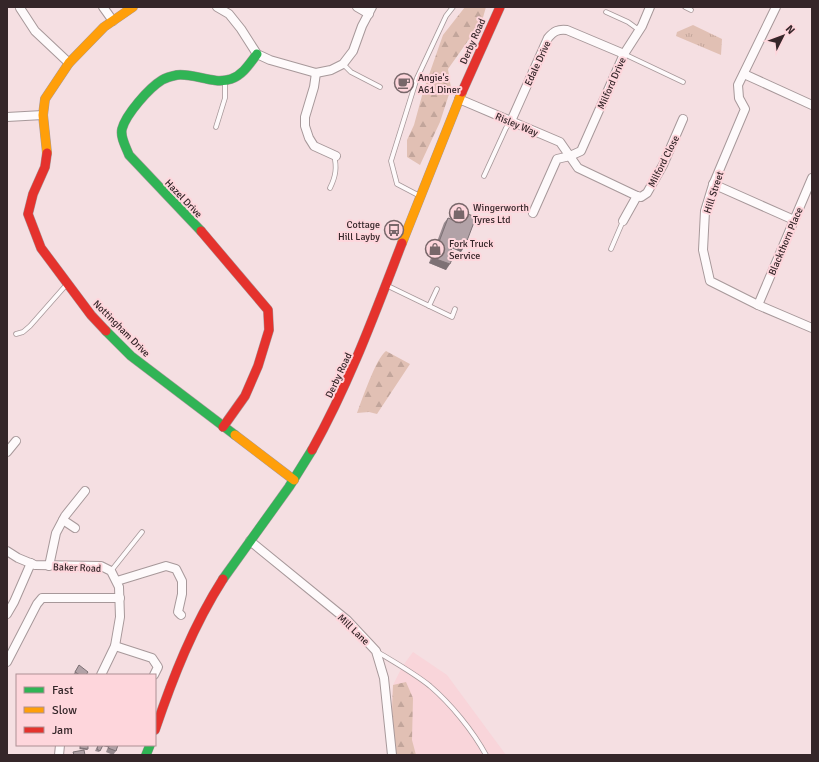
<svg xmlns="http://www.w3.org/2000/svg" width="819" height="762" font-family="Signika,sans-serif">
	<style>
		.built { fill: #f9d5da }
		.forest { fill: url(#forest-firs) }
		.park { fill: url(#park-tufts) }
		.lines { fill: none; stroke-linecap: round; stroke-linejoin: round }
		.lane-casing { stroke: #a7989a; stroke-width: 5.5 }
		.street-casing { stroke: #a7989a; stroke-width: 10 }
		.fast-casing { stroke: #a7989a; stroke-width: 10 }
		.slow-casing { stroke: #a7989a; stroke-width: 10 }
		.jam-casing { stroke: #a7989a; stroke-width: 10 }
		.lane { stroke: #fefafb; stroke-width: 4 }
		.street { stroke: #fefafb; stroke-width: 8 }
		.fast { stroke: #30b455; stroke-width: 9 }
		.slow { stroke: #ff9f0a; stroke-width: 9 }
		.jam { stroke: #e5322d; stroke-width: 9 }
		.wall { fill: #998b90 }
		.shaded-wall { fill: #7d7175 }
		.building { fill: #b2a2a7; stroke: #7d7175 }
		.labels { text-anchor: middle; stroke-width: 4; stroke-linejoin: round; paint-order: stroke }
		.street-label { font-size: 10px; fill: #352629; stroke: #fed6dc }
		.poi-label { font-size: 10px; fill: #352629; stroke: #fed6dc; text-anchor: start }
	</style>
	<defs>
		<pattern id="forest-firs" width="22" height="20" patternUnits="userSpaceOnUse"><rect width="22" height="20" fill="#e1c0b4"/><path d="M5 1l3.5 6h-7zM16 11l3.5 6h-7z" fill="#c2a59b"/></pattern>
		<pattern id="park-tufts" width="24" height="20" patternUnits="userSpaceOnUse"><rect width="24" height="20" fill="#e1c0b4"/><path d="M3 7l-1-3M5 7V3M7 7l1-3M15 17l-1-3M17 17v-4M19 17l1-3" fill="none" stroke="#c2a59b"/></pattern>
	</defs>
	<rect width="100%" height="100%" fill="#f5dfe2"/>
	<polygon class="built" points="413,652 447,675 506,755 396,755 392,707 393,685 402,667"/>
	<g class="forest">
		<polygon points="465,7 486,7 482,21 448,69 451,88 440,122 420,165 407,157 407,140 414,125 423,92 443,35"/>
		<path d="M386 351 410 364 377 414 369 412 357 413C362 400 376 358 386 351Z"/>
		<path d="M406 682 413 698 412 740 416 755H396C391 733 392 708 393 685Z"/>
	</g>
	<polygon class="park" points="693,25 722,39 721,55 676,36 677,32"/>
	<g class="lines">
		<g class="lane-casing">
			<g id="lane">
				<polyline points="685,7 691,10"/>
				<polyline points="606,12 628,22 639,30"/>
				<polyline points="624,54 683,82"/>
				<polyline points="343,64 351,72 380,87"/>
				<polyline points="216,127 225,98 225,81"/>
				<polyline points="484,176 506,128 511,121"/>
				<path d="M330 188C336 176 337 167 334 155"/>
				<polyline points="418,195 397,184 391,161 417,78 446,16 453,7"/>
				<polyline points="611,249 623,221"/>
				<polyline points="388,286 452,317 455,309"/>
				<polyline points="429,306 437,289"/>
				<polyline points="16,334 23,332 30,326 67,284"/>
				<polyline points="111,571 142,532"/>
				<path d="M376 651C394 662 414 673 430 686 451 704 473 731 486 755"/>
			</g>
		</g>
		<g class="street-casing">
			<g id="street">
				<polyline points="103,7 113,21"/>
				<polyline points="217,7 229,14 241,29 257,54 270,60 316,73 331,70 343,64 353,51 362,26 372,7"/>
				<polyline points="357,7 369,14"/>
				<polyline points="776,7 738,85 739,98 745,109 713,185 705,211 703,250 710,281 758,305 812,328"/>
				<polyline points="20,8 35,31 69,63"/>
				<polyline points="316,73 314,87 305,117 305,126 309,138 314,146 336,156"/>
				<polyline points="744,74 812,105"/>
				<polyline points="459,99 560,142 578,168 637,196 641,197 647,193 663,165 683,119"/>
				<polyline points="7,117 43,115"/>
				<path d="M511 121 548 38C554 31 558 29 567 30L624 54"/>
				<polyline points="713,184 794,220"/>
				<polyline points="533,213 557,159 570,156 581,151 624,54 642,26 650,7"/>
				<polyline points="623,221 637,196"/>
				<polyline points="758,305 812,178"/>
				<polyline points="7,452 16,441"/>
				<polyline points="63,520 75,528"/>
				<polyline points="250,541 347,620 376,651 384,678 392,755"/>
				<polyline points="7,551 18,558 35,565 101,566 111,571 119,587 120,617 115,646 101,675"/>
				<polyline points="49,566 56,533 65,516 85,491"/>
				<polyline points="117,581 166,566 176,569 182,581 182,594 178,612 181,615"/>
				<polyline points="7,614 14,602 31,563"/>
				<polyline points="115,646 152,658 158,667 154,675"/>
				<polyline points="7,662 37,604 42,598 120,598"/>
				<polyline points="59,755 60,745"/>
			</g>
		</g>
		<g class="fast-casing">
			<g id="fast">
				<path d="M201 231 129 155C126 147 120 137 122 129 126 114 149 88 162 80 167 77 172 76 177 75 195 73 213 85 231 79 243 75 250 63 257 54"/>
				<polyline points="106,331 131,356 235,435"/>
				<polyline points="223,579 289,487 312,450"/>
				<polyline points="146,755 150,745"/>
			</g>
		</g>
		<g class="slow-casing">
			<g id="slow">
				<polyline points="47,153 43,115 45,99 69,63 104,27 133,7"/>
				<polyline points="402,243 462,92"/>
				<polyline points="235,435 294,480"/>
			</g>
		</g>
		<g class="jam-casing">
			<g id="jam">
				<polyline points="462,92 500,7"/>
				<polyline points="47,153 45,167 33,194 28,214 41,248 91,315 106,331"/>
				<polyline points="201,231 268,310 269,330 258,366 245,396 223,427"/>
				<path d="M312 450C349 384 375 313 402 243"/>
				<path d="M155 730C173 677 193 626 223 579"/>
			</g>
		</g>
		<use href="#lane" class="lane"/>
		<use href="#street" class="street"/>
		<use href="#fast" class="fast"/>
		<use href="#slow" class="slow"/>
		<use href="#jam" class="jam"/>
	</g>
	<g class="wall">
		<polygon points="465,213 461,252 451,248 446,270 429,263 444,223 448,218 459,223 461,218"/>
		<polygon points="79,665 86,675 73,675"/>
		<polygon points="98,745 103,745 99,752 95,751"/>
		<polygon points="104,745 118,745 116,751 113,755 106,752 108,747 103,746"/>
	</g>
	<g class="shaded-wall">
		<polygon points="454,242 465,246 461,252 450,247"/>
		<polygon points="433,258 450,264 446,270 429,263"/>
		<polygon points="104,745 109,745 108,747 103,746"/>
		<polygon points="80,748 88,749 87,750 79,749"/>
	</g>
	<g class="building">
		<polygon points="465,213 476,217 465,246 454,242 451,250 455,252 450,264 433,258 448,218 461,223"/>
		<polygon points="79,665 88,672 86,675 80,675 75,672"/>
		<polygon points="80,745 88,745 88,749 80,748"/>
		<polygon points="98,745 103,745 100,751 97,749"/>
		<polygon points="110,745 118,745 116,751 108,748"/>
		<polygon points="84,750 85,755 74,755 73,752"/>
	</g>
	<defs>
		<g id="cafe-ring" transform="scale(1)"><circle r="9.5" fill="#fed6dc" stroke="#78676a" stroke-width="1.5"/><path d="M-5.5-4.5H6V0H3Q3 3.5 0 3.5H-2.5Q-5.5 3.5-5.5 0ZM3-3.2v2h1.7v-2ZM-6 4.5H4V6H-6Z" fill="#78676a"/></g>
		<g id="shop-ring" transform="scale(1)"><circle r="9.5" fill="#fed6dc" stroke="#78676a" stroke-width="1.5"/><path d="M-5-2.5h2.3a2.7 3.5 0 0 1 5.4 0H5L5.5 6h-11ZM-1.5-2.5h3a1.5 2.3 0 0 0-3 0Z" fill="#78676a"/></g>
		<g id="bus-ring" transform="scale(1)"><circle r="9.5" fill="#fed6dc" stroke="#78676a" stroke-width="1.5"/><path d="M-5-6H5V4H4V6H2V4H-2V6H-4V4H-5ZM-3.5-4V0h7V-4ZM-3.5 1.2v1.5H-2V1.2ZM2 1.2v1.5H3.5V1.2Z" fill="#78676a"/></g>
	</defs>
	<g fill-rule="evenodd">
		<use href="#cafe-ring" x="404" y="83"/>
		<use href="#shop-ring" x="459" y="213"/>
		<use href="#bus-ring" x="394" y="230"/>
		<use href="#shop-ring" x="435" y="249"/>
	</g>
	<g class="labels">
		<g class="street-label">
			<text transform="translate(472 41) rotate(-66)" y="4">Derby Road</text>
			<text transform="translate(537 63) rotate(-65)" y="4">Edale Drive</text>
			<text transform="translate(611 83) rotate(-66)" y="4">Milford Drive</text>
			<text transform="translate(517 124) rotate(23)" y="4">Risley Way</text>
			<text transform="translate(663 161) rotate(-63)" y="4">Milford Close</text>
			<text transform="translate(713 192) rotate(-72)" y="4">Hill Street</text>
			<text transform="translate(184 198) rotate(46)" y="4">Hazel Drive</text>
			<text transform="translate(785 241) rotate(-67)" y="4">Blackthorn Place</text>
			<text transform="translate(122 328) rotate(45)" y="4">Nottingham Drive</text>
			<text transform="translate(338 375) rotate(-65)" y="4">Derby Road</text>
			<text transform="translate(77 567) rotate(2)" y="4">Baker Road</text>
			<text transform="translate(354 629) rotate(44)" y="4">Mill Lane</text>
		</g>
		<g class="poi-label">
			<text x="418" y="81">Angie's<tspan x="418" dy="12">A61 Diner</tspan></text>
			<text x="473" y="211">Wingerworth<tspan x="473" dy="12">Tyres Ltd</tspan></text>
			<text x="380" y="228" text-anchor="end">Cottage<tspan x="380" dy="12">Hill Layby</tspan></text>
			<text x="449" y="247">Fork Truck<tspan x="449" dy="12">Service</tspan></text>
		</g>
	</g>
	<rect width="819" height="762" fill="none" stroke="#352629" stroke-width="16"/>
	<rect x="16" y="674" width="140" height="72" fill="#fed6dc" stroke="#ae9094"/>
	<rect x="24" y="687" width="20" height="6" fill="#30b455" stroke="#ae9094"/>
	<text x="52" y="694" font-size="12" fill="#352629">Fast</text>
	<rect x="24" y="707" width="20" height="6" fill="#ff9f0a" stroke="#ae9094"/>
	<text x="52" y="714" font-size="12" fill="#352629">Slow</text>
	<rect x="24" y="727" width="20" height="6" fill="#e5322d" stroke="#ae9094"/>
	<text x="52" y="734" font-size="12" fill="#352629">Jam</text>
	<g transform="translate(783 36) rotate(48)" stroke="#fed6dc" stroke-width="3" paint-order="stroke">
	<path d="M0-3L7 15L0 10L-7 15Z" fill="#352629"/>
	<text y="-6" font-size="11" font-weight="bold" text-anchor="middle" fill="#352629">N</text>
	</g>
</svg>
